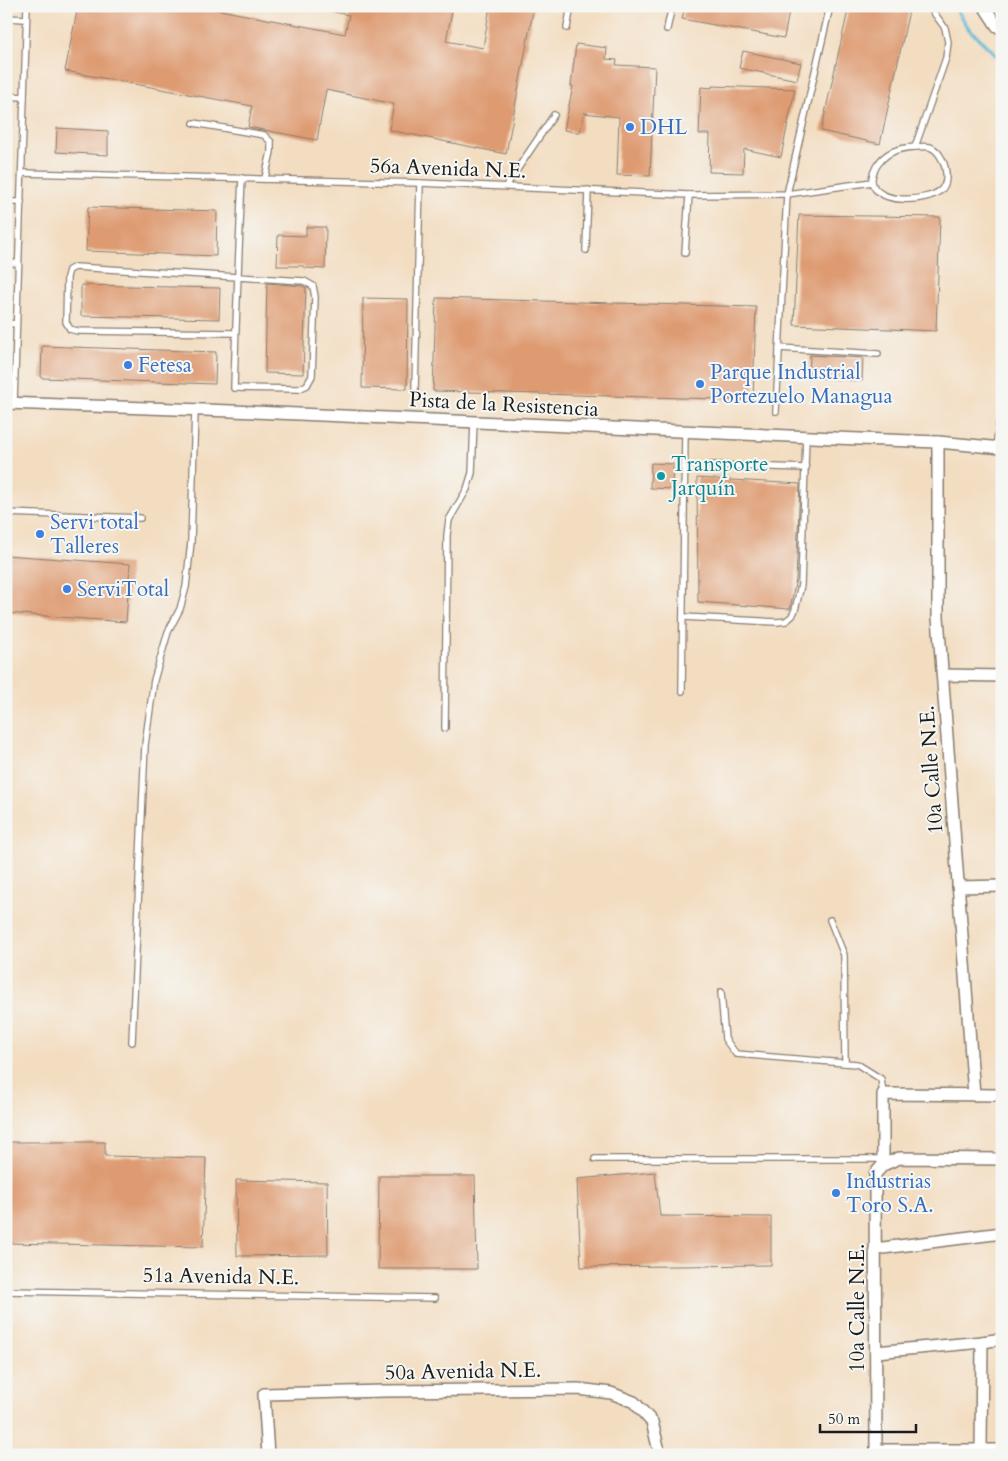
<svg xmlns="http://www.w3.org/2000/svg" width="1008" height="1461" font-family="Cardo,serif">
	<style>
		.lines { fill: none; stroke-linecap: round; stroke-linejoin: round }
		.stream { stroke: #58b7d6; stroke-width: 4 }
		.building { fill: #de9b72 }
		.lane-casing { stroke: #887c6e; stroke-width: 8 }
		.street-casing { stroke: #887c6e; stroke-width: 14 }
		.lane { stroke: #fff; stroke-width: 5.5 }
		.street { stroke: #fff; stroke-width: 11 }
		.shop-dot { fill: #3f7fe0; stroke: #f6f6f2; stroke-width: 2 }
		.culture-dot { fill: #0f9aa8; stroke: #f6f6f2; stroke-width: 2 }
		.labels { text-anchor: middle; stroke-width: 4; stroke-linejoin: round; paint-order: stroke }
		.shop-label { font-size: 21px; fill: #366cbe; stroke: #f6f6f2; text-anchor: start }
		.street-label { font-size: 21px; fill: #1c1c1c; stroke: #f6f6f2 }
		.culture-label { font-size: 21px; fill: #0d838f; stroke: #f6f6f2; text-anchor: start }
	</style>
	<rect width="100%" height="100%" fill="#f6f6f2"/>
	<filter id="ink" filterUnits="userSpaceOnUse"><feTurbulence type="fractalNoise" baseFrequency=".02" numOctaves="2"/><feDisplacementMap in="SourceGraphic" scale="10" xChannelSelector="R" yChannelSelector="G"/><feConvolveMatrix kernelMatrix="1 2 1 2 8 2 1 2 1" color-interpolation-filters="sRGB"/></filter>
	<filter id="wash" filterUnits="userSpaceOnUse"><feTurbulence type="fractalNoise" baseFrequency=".0096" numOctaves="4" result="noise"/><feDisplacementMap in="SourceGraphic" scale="20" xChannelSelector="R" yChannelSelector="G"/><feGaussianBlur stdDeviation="1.12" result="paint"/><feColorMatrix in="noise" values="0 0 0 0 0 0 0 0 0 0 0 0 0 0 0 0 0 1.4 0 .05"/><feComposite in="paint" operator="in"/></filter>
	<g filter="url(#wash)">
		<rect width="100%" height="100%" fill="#f3ddc1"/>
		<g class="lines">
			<polyline class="stream" points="954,6 969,29 1002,60"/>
		</g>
		<g id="blocks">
			<g class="building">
				<polygon points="78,6 199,6 345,34 349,15 330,11 330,6 453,6 446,41 483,48 490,6 534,6 506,154 389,130 394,104 326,90 317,140 248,127 252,106 65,71"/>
				<polygon points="685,6 790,6 784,38 682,19"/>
				<polygon points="849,6 910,6 880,144 821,131"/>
				<polygon points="576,44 607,48 606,59 617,60 616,65 655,67 650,176 617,175 619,117 584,113 580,133 564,130 573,86 571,86"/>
				<polygon points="743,51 801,63 797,80 739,68"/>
				<polygon points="712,86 795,89 781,157 744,149 743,173 709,172 710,134 699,134 701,87 712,88"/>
				<polygon points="57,128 108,131 108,155 56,152"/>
				<polygon points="88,207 217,211 216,256 86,251"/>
				<polygon points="799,215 940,217 936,331 794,325"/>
				<polygon points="306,227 326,227 325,269 304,268 304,266 277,266 278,235 306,236"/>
				<polygon points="267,283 303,286 306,288 303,374 265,373"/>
				<polygon points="81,285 220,288 219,319 81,316"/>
				<polygon points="363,298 408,299 407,389 362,388"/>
				<polygon points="436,298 756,307 753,400 433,391"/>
				<polygon points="42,346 216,352 215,384 41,378"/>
				<polygon points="810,355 863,358 862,381 809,377"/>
				<polygon points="651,463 673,464 672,489 650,488"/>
				<polygon points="697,478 800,484 796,579 790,609 698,602"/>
				<polygon points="6,555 130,564 126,622 6,613"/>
				<polygon points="6,1142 105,1142 105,1156 206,1158 203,1247 6,1243"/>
				<polygon points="655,1172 660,1216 771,1217 771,1265 581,1267 577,1179"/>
				<polygon points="379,1176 475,1176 477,1269 378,1269"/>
				<polygon points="236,1180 327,1182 328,1255 237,1256"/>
			</g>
		</g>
	</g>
	<g filter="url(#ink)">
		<use href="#blocks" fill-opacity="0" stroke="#887c6e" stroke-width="1"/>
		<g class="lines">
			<g class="lane-casing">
				<g id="lane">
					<polyline points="6,18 26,19"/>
					<polyline points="567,28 571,6"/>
					<polyline points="667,29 672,6"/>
					<polyline points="6,96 24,97"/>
					<polyline points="194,123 264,135 271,142 271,152 265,178"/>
					<path d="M915 147C919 147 926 146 930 147 944 152 952 180 941 190 927 202 877 205 872 182 871 177 874 171 876 167 885 152 898 148 915 147Z"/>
					<polyline points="915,147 946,58 948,42 945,28 929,6"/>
					<polyline points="22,173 420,183 689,195 787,194 872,182"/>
					<polyline points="506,186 554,115"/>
					<polyline points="6,202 21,202"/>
					<polyline points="586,250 588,190"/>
					<polyline points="685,253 689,195"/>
					<polyline points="6,263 18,263"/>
					<polyline points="6,323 16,324"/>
					<path d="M235 333 77 331 70 329 66 322 67 277 69 270 75 267 304 281 313 286 315 297 312 376 307 385 299 389 234 388C236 318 239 248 242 178"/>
					<polyline points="779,348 878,354"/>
					<polyline points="415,390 420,183"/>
					<polyline points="14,403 27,6"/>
					<polyline points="776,411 787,194 830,6"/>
					<polyline points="711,465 806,468"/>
					<polyline points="6,513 140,518"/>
					<polyline points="683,617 777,622 786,621 792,616 795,610 801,585 806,437"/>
					<polyline points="682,691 685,431"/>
					<polyline points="445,728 447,535 449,520 467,489 472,473 474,422"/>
					<polyline points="830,920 844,955 845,1063"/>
					<polyline points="721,992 725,1039 736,1054 857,1064 881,1079 883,1094"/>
					<polyline points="132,1042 145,745 154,680 168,632 180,609 186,587 191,542 195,410"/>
					<polyline points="595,1159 883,1159"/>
					<polyline points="6,1291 435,1298"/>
				</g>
			</g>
			<g class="street-casing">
				<g id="street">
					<polyline points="984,6 997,26 1002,29"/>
					<polyline points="6,403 232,411 834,438 938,442 1002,448"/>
					<polyline points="938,442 938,617 974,1095"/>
					<polyline points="999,448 1002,424"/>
					<polyline points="943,675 1002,676"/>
					<polyline points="958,887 1002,886"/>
					<polyline points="883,1165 883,1094 1002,1095"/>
					<polyline points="875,1249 1002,1233"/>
					<polyline points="876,1352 982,1342 1002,1339"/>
					<polyline points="876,1450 1002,1450"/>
					<polyline points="981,1450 982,1342"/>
					<polyline points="268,1455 264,1394 385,1391 578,1389 611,1393 634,1402 652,1422 660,1455"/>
					<polyline points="876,1455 875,1174 883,1165 899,1158 1002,1159"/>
				</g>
			</g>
			<use href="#lane" class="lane"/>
			<use href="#street" class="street"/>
		</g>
	</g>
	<g class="shop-dot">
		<circle cx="630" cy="127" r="5"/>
		<circle cx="128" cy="365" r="5"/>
		<circle cx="700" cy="384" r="5"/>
		<circle cx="40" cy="534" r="5"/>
		<circle cx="67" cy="589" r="5"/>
		<circle cx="836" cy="1193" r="5"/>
	</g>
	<circle class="culture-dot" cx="661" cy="476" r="5"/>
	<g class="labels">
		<g class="shop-label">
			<text x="640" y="134">DHL</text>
			<text x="138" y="372">Fetesa</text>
			<text x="710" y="379">Parque Industrial<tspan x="710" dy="24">Portezuelo Managua</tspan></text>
			<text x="50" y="529">Servi total<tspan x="50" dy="24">Talleres</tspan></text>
			<text x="77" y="596">ServiTotal</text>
			<text x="846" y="1188">Industrias<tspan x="846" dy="24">Toro S.A.</tspan></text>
		</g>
		<g class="street-label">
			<text transform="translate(448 168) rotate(2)" y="7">56a Avenida N.E.</text>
			<text transform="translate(504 404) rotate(3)" y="7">Pista de la Resistencia</text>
			<text transform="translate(931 770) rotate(-94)" y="7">10a Calle N.E.</text>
			<text transform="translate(221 1276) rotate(1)" y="7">51a Avenida N.E.</text>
			<text transform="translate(857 1308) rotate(-90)" y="7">10a Calle N.E.</text>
			<text transform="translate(463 1371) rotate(-1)" y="7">50a Avenida N.E.</text>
		</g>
		<g class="culture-label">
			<text x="671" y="471">Transporte<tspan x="671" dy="24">Jarquín</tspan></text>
		</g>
	</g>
	<rect width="1008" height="1461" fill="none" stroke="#f6f6f2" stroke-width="25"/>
	<path d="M820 1424v8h96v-8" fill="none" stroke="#1c1c1c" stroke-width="2.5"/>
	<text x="828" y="1424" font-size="15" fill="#1c1c1c" stroke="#f6f6f2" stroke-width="4" paint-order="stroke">50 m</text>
</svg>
